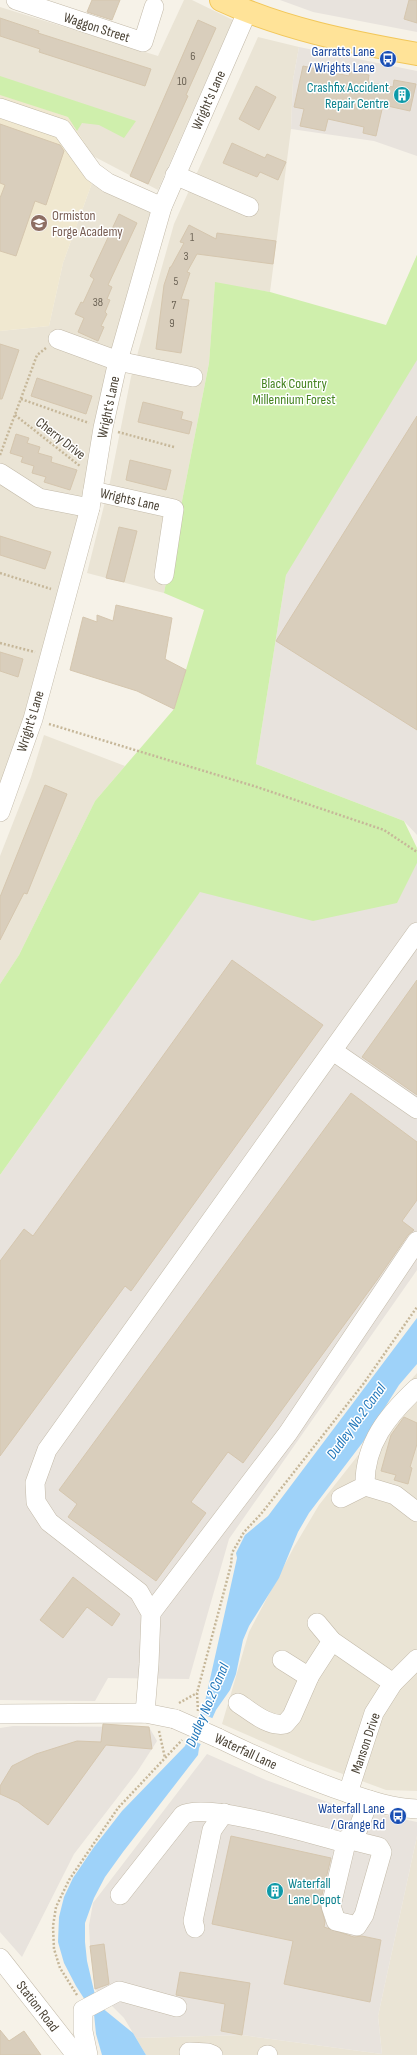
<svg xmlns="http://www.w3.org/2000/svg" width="417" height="2055" font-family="'Sofia Sans Condensed',sans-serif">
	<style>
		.residential { fill: #eae4d5 }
		.industrial { fill: #e8e3dd }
		.education { fill: #f0e8d0 }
		.green { fill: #cfefac }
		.water { fill: #9ed2f9 }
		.pier { fill: #f6f2e8 }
		.building { fill: #d9cebc; stroke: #d5c6ae }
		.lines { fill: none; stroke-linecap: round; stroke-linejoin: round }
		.minor-casing { stroke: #c3baa9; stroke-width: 20 }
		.major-casing { stroke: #f2c75a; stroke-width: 24 }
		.path { stroke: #c6b799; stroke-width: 2.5; stroke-dasharray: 2 2; stroke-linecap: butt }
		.minor { stroke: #fff; stroke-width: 19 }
		.major { stroke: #ffe398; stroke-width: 22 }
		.minor-bridge-casing { stroke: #c3baa9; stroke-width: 20; stroke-linecap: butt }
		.minor-bridge { stroke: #fff; stroke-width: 19 }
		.labels { text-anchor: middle; stroke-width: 3; stroke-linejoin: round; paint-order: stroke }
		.number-label { font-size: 12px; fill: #6e6557 }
		.street-label { font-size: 14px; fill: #4a4235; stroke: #fff }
		.transit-label { font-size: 14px; fill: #164399; stroke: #fff; text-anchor: end }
		.culture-label { font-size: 14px; fill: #0d838f; stroke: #fff; text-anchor: end }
		.education-label { font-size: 14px; fill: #785e54; stroke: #fff; text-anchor: start }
		.park-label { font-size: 14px; fill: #458421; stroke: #fff }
		.water-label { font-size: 15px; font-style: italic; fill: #2077bb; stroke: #fff }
	</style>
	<rect width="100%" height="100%" fill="#f6f2e8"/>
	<g class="residential">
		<polygon points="184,0 192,0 233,20 158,190 93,156 68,117 0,94 0,7 158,56"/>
		<polygon points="258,37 299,47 293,80 291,129 270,292 215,283 209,363 164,593 87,573 110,482 131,377 174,224"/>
		<polygon points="92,183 151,211 84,496 20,731 0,785 0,331 49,326 63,263"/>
		<polygon points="44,735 125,766 95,801 19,955 0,984 0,856 31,777"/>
		<polygon points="417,1373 417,1791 386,1790 305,1760 222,1724 249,1632 294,1547 319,1505 367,1444 380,1415"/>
		<polygon points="417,1836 417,2055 146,2055 136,2038 242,2035 382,2054 378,2016"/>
	</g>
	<g class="industrial">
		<polygon points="280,0 417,0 417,32 313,12"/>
		<polygon points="299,47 417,71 417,156 374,141 291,129 293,80"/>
		<polygon points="417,255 417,835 404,821 256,764 286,575"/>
		<polygon points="254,815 417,854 417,1270 229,1539 189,1679 108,1678 95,1701 0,1700 0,1175"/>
		<polygon points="13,1726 149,1727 157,1741 137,1772 74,1854 22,1957 0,1932 0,1728"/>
		<polygon points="207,1754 266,1780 333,1804 417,1822 417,1836 378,2016 382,2054 242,2035 136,2038 124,2018 95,1989 90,1946 89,1925 93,1903"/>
	</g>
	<polygon class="education" points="0,94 68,117 93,156 92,183 63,263 49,326 0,331"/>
	<g class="green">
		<polygon points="0,76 136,121 124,138 99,125 82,123 77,131 68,117 0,95"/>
		<polygon points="417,255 417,360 286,575 256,764 404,821 417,848 417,863 397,903 313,921 200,892 0,1175 0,984 19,955 95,801 174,709 204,610 164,593 209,363 215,282 270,292 386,325"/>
	</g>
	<polygon class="water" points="417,1318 417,1364 399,1385 363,1442 309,1513 298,1532 279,1578 249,1626 243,1640 236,1674 230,1690 216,1710 199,1748 198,1755 123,1852 105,1877 94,1898 85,1923 85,1942 87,1961 95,1995 101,2007 133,2033 146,2055 102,2055 96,2034 94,2014 76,1986 64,1963 58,1942 59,1917 64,1897 73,1878 94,1847 122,1811 185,1746 204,1706 237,1558 236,1553 245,1535 268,1516"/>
	<polygon class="pier" points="199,1712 214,1719 203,1745 186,1738"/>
	<g class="building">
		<polygon points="92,0 120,0 112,20 87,12"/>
		<polygon points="409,0 417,0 417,23 404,19"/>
		<polygon points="0,18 39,31 38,33 151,69 145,86 39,52 40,49 0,36"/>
		<polygon points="198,20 216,28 186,95 188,96 148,184 130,176"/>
		<polygon points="303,66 349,76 350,71 369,75 368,82 393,87 394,80 416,84 410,111 383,105 376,136 363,133 364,127 328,119 325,131 300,126 304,109 294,107"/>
		<polygon points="256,86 276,97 259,130 239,119"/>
		<polygon points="0,124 60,145 64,151 46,205 35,201 16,256 0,251 0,198 5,185 0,183"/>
		<polygon points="232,143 265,158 267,154 286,162 278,180 260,172 257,177 223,163"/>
		<polygon points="119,214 137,223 108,285 112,287 107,299 110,300 105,312 107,314 101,326 104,327 98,341 78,332 84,318 75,314 81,302 83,303 94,279 90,276"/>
		<polygon points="189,225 216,239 217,233 276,241 273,264 197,254 187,272 190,273 181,299 189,300 181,353 156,349 164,285 170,267 171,267 184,243 180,242"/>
		<polygon points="0,344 19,350 2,399 0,399"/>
		<polygon points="37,378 92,396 86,414 31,396"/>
		<polygon points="143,402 183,412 181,419 192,422 189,434 138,422"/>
		<polygon points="417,416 417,730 276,641"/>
		<polygon points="16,434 29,438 27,443 40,447 38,453 52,457 51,462 77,470 70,490 44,482 46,477 32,473 34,466 21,462 23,457 10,453"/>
		<polygon points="130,460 171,470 166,490 126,480"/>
		<polygon points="119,527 137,531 124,582 106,578"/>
		<polygon points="0,536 51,552 45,569 0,555"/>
		<polygon points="116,605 172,618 165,659 186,670 174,709 137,691 70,670 83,617 97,622 97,615 113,621"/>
		<polygon points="0,652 23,659 18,677 0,671"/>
		<polygon points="45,785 67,794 27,894 24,893 0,940 0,897"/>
		<polygon points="232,960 323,1025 131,1291 125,1286 0,1456 0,1261 24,1229 33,1236"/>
		<polygon points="417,980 417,1095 362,1057"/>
		<polygon points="351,1093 417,1142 417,1200 402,1221 414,1230 408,1235 377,1280 243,1463 228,1452 191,1502 206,1513 156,1581 68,1517 77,1504 59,1490"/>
		<polygon points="404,1417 417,1423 417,1444 410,1467 412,1468 408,1484 394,1480 396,1475 381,1471 391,1435"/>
		<polygon points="73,1577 120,1614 112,1626 87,1607 63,1638 40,1620"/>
		<polygon points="103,1724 149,1727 152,1749 106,1745 48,1825 18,1802 0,1794 0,1786 12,1766 36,1754 77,1741 101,1742"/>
		<polygon points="231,1836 331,1858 320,1903 325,1922 324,1927 354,1937 362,1936 381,1940 370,2002 284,1984 293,1941 212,1924"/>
		<polygon points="104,1944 109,1984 95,1989 90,1946"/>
		<polygon points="180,1972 250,1983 242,2035 221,2031 225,2004 176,1995"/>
		<polygon points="0,2030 9,2041 24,2031 41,2055 0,2055"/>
	</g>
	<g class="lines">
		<g class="minor-casing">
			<g id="minor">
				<polyline points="16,0 143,42 154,7"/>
				<polyline points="0,108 62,129 93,172 108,183 162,207"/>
				<polyline points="175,175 249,207"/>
				<polyline points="58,339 118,361 193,377"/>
				<polyline points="0,473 39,498 90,508"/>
				<polyline points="93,491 174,509 164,575"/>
				<polyline points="0,812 33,719 90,508 103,428 118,361 162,207 247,12"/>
				<polyline points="333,1051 417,1109"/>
				<polyline points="365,1486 395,1495 417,1512"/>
				<path d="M341 1498 365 1486C364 1444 388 1415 417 1388"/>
				<polyline points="151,1613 288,1433 417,1241"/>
				<polyline points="317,1623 332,1641 393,1683"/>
				<polyline points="282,1660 309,1677"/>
				<path d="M238 1703C252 1712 268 1727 285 1724L292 1716 310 1675 332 1641"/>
				<polyline points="145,1713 149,1664 151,1613 139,1592 49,1522 36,1502 35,1483 47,1450 417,932"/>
				<polyline points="0,1714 145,1713 175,1719"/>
				<path d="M218 1738C261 1759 303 1778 348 1793 371 1801 393 1808 417 1809"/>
				<polyline points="348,1793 374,1713 393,1683 417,1659"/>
				<polyline points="347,1839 379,1847 382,1852 364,1915 357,1926 336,1921 331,1906 346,1843 347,1839 358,1829 369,1800"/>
				<path d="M120 1895 183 1815C205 1801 317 1836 346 1843"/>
				<polyline points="195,1928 193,1921 212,1830 224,1813"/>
				<polyline points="0,1958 76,2055"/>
				<polyline points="189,2052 208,2053 213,2055"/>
				<polyline points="88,2055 83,2031 83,2010 119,1991 177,2007"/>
				<polyline points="267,2055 268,2055"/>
			</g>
		</g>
		<g class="major-casing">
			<path id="major" d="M221 0C283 29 350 42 417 54"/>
		</g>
		<g class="path">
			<polyline points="21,399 89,423"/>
			<polyline points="15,415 80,466"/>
			<polyline points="118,432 174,447"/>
			<polyline points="0,455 37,355 46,348"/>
			<polyline points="0,573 51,589"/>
			<polyline points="0,643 35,652"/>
			<polyline points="49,724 257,787 384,830 417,852"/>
			<polyline points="179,1703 197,1693"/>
			<polyline points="198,1711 197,1693 231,1565 232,1553 244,1532 261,1514 364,1383 417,1307"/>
			<polyline points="159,1731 165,1758"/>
			<polyline points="77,1995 60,1968 54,1949 53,1926 56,1907 69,1880 118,1808 182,1740"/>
		</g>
		<use href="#minor" class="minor"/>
		<use href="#major" class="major"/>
		<g class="minor-bridge-casing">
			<polyline id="minor-bridge" points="175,1719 218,1738"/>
		</g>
		<use href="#minor-bridge" class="minor-bridge"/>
	</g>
	<defs>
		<g id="bus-disc" transform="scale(0.9)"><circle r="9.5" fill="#1a4fb4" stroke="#fff"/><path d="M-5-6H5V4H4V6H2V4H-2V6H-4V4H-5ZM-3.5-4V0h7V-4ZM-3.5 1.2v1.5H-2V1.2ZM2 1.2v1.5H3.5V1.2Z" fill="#fff"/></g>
		<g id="building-disc" transform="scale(0.9)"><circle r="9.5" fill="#0f9aa8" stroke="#fff"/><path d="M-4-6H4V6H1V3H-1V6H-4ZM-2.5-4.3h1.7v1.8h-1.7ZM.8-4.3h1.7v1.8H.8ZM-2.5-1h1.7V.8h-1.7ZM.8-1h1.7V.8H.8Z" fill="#fff"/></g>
		<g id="school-disc" transform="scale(0.9)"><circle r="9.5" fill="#8d6e63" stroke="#fff"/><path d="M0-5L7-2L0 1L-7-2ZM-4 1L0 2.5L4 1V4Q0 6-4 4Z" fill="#fff"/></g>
	</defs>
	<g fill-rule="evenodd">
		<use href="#bus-disc" x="388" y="59"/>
		<use href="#building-disc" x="402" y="95"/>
		<use href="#school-disc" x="39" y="223"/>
		<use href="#bus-disc" x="398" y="1816"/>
		<use href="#building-disc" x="275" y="1891"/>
	</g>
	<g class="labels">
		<g class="number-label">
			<text x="193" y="60">6</text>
			<text x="182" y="85">10</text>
			<text x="192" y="241">1</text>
			<text x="186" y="260">3</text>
			<text x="176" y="285">5</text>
			<text x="98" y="306">38</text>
			<text x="174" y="309">7</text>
			<text x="172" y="327">9</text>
		</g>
		<g class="street-label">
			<text transform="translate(97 27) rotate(18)" y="5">Waggon Street</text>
			<text transform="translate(208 100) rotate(-66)" y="5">Wright's Lane</text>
			<text transform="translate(108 407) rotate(-78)" y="5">Wright's Lane</text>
			<text transform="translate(61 438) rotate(38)" y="5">Cherry Drive</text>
			<text transform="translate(130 499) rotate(13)" y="5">Wrights Lane</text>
			<text transform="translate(30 721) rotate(-73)" y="5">Wright's Lane</text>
			<text transform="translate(365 1743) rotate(-71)" y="5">Manson Drive</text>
			<text transform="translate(246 1751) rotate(25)" y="5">Waterfall Lane</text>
			<text transform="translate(38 2006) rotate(52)" y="5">Station Road</text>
		</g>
		<g class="transit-label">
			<text x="375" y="56">Garratts Lane<tspan x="375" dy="16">/ Wrights Lane</tspan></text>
			<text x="385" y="1813">Waterfall Lane<tspan x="385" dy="16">/ Grange Rd</tspan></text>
		</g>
		<g class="culture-label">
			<text x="389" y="92">Crashfix Accident<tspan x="389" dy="16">Repair Centre</tspan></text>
			<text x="288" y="1888" text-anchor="start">Waterfall<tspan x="288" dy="16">Lane Depot</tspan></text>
		</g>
		<g class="education-label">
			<text x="52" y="220">Ormiston<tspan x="52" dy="16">Forge Academy</tspan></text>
		</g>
		<g class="park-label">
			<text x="294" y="388">Black Country<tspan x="294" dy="16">Millennium Forest</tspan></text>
		</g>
		<g class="water-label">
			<text transform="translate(356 1421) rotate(-54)" y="5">Dudley No.2 Canal</text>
			<text transform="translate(207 1705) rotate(-67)" y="5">Dudley No.2 Canal</text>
		</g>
	</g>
</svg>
